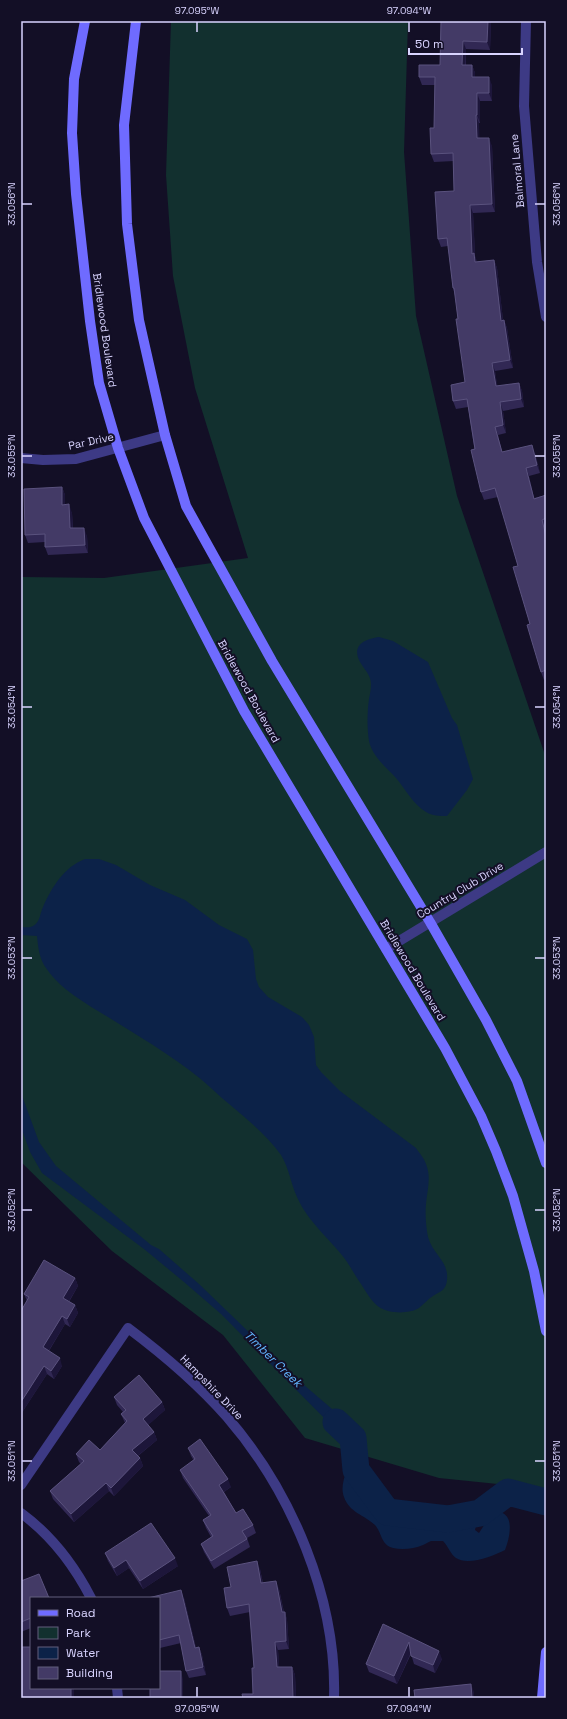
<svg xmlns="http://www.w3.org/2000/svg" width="567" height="1719" font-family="'Space Grotesk',sans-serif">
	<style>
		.green { fill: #12302f }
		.water { fill: #0c2248 }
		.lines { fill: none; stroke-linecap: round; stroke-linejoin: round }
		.river { stroke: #0c2248; stroke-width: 27 }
		.street { stroke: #3d3a85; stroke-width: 10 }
		.secondary { stroke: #6f6bff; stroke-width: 10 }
		.wall { fill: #312854 }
		.shaded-wall { fill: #1d163a }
		.building { fill: #433a66; stroke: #5a527e }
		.ticks { fill: none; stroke: #d9d4ff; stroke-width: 1.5 }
		.labels { text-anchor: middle; stroke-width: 4; stroke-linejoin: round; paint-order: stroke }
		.street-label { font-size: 11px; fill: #d9d4ff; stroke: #130f26 }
		.water-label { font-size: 12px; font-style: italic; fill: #62b6ff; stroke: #130f26 }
		.neatline { fill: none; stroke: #d9d4ff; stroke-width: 1.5 }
		.ticks-label { font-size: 10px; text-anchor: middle; fill: #d9d4ff }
	</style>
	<rect width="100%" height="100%" fill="#130f26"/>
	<polygon class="green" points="171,21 408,21 404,152 416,316 457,496 546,758 546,1489 439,1478 305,1438 223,1335 112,1251 21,1162 21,577 104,578 248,558 195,388 173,276 166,175"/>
	<g class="water">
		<path d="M379 637 393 641 428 662 452 718 457 725 473 779 467 790 447 816C440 816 432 816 426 812 413 804 406 790 396 778 386 767 372 756 369 741 367 728 367 713 369 699 370 694 371 689 371 684 371 675 364 669 360 662 351 645 365 639 379 637Z"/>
		<path d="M85 859H99L116 865 150 885 185 900 219 925 247 939 253 950 256 979 259 987 268 997 302 1017 309 1025 314 1037 316 1065 321 1072 340 1091 416 1148C420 1154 425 1159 427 1167 431 1179 427 1192 426 1204 425 1214 426 1227 428 1237 433 1255 449 1261 447 1280 446 1290 441 1291 433 1296 428 1299 424 1304 419 1308 409 1314 389 1314 379 1307 372 1302 366 1292 361 1284 355 1276 351 1267 345 1259 329 1238 308 1222 297 1197 291 1184 289 1168 281 1155 263 1129 234 1110 211 1088 184 1063 148 1042 116 1022 91 1006 60 991 44 965 39 956 38 946 37 936L21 935V927C25 927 30 928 33 926 40 923 40 913 43 907 52 887 64 867 85 859Z"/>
		<path d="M21 1093 39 1142 56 1166 151 1245 159 1249 199 1284 257 1340 277 1362 352 1426 356 1438 353 1466 391 1497 405 1507 410 1521 424 1528 441 1522 443 1518 442 1511C452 1506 465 1508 475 1512L478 1517 475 1530 479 1533 490 1516 495 1512C516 1510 510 1538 505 1550 493 1556 468 1566 456 1558 451 1555 448 1546 443 1541 440 1541 435 1541 431 1541 428 1542 426 1544 423 1545 414 1549 402 1550 393 1548 381 1545 382 1533 375 1525 364 1515 349 1512 344 1497 335 1474 372 1446 333 1427L221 1314 184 1282 144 1249 42 1173 30 1152 21 1127Z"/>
	</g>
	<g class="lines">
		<polyline class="river" points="336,1422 353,1438 356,1470 387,1512 448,1519 480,1513 508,1492 546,1502"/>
		<g class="street">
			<polyline points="526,21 524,106 537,262 546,317"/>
			<polyline points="21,458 43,460 76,459 165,435"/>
			<polyline points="386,949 546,852"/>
			<path d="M21 1485 128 1328C164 1355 198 1384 227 1417 292 1492 337 1599 334 1698"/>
			<path d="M21 1513C51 1535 74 1565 91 1598"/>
			<polyline points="117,1688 118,1698"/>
		</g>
		<g class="secondary">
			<polyline points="85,21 74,79 72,133 76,194 90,321 99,383 118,448 144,518 244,711 445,1048 481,1116 496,1151 513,1196 534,1271 546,1331"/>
			<polyline points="136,21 124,125 127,224 139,320 165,435 186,506 272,661 430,922 486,1020 517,1081 546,1163"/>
			<polyline points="542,1698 546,1652"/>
		</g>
	</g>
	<g class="wall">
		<polygon points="441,21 491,21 490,50 466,49 466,65 472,65 475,73 475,77 492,85 492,101 480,101 480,123 479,123 479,138 492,146 495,212 473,213 475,256 477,262 494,260 497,268 503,320 504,320 507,328 513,368 495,371 497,386 519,383 522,391 524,407 503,411 506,433 498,435 502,452 535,453 540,473 529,476 534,498 546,495 546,527 544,528 546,533 546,679 544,680 541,672 530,624 518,566 498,497 484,500 481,492 468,407 456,409 453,401 465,382 455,295 453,288 448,246 441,247 438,239 454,191 454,161 434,162 431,154 434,128 435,85 422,85 419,77 440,65"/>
		<polygon points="62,487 65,495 65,505 72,513 73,528 87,536 88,553 48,555 45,547 45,542 28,543 25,535"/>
		<polygon points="75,1278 78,1286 69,1302 75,1305 78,1313 70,1327 65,1324 49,1351 62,1366 54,1379 47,1374 21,1414 27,1301 24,1294"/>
		<polygon points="114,1397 162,1402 165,1410 148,1425 154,1432 157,1440 138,1456 140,1458 143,1466 114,1496 109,1491 74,1522 53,1499 50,1491 81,1464 79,1462 76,1454 100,1450 125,1423 121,1414 123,1412 117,1405"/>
		<polygon points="188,1448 231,1487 224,1492 236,1513 253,1525 256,1533 247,1538 250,1547 214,1569 204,1552 201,1544 211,1537 206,1528 203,1520 209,1516 183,1478 180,1470 194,1461 191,1456"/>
		<polygon points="105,1553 178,1566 143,1589 129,1568 117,1576 108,1561"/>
		<polygon points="260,1569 263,1583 279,1589 284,1612 285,1612 287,1620 289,1649 278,1650 279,1667 292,1667 295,1675 296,1698 243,1698 253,1694 254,1668 250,1612 230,1616 227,1608 231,1587"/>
		<polygon points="21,1581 31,1598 31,1628 21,1632"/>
		<polygon points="159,1598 184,1598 196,1648 199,1647 202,1655 206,1675 189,1678 186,1671 181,1643 160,1648 159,1646"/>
		<polygon points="383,1624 442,1659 435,1673 414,1664 411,1654 397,1684 369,1672 366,1664"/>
	</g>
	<g class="shaded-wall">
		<polygon points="488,21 491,21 490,50 487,42"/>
		<polygon points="463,41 466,49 465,73 462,65"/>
		<polygon points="472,65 475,73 475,85 472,77"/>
		<polygon points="489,77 492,85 492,101 489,93"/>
		<polygon points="477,93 480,101 480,123 477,115"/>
		<polygon points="476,115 479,123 480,147 477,138"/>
		<polygon points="489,138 492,146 495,212 492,204"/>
		<polygon points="470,205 473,213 475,256 477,261 478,270 472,254"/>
		<polygon points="494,260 497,268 504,329 501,321"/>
		<polygon points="504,320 507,328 513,368 510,360"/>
		<polygon points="492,363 495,371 499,394 496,386"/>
		<polygon points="519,383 522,391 524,407 521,399"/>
		<polygon points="500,402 503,411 506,433 503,425"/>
		<polygon points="495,427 498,435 504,460 502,452"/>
		<polygon points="532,445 535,453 540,473 537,465"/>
		<polygon points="526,468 529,476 536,507 534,499"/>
		<polygon points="62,487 65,495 65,513 62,505"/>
		<polygon points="69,504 72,513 73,536 70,528"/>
		<polygon points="84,528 87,536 88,553 85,545"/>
		<polygon points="75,1278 78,1286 66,1306 63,1298"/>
		<polygon points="75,1305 78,1313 70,1327 67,1319"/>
		<polygon points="62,1316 65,1324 46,1355 43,1347"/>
		<polygon points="60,1358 62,1366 54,1379 51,1371"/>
		<polygon points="44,1366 47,1374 21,1414 21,1402"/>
		<polygon points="162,1402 165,1410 146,1427 143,1419"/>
		<polygon points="154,1432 157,1440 135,1458 132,1450"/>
		<polygon points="140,1458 143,1466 114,1496 111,1488"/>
		<polygon points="228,1479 231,1487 222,1493 219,1485"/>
		<polygon points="106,1483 109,1491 74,1522 71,1514"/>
		<polygon points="175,1558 178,1566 143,1589 140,1581"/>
		<polygon points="126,1560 129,1568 117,1576 114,1568"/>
		<polygon points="257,1561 260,1569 264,1591 261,1583"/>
		<polygon points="276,1581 279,1589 285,1619 285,1612 287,1620 289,1649 286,1641 282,1612"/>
		<polygon points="181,1590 184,1598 198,1656 195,1648"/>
		<polygon points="275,1642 278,1650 280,1676 277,1667"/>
		<polygon points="409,1642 412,1650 397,1684 394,1676"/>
		<polygon points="199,1647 202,1655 206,1675 203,1667"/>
		<polygon points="439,1651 442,1659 435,1673 433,1665"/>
		<polygon points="292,1667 295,1675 296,1698 293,1698"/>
		<polygon points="181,1671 183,1679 183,1698 181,1698"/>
		<polygon points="471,1684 474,1692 474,1698 472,1698"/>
		<rect x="71" y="1688" width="3" height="10"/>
	</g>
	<g class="building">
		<polygon points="441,21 488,21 487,42 463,41 462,65 472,65 472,77 489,77 489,93 477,93 477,115 476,115 477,138 489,138 492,204 470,205 472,254 474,253 475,262 494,260 501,321 504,320 510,360 492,363 496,386 519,383 521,399 500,402 503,425 495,427 502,452 532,445 537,465 526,468 534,499 546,495 546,518 542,520 546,536 546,670 541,672 527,625 530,624 513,567 518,566 495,488 481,492 471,450 475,449 467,399 453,401 451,385 465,382 456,319 458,319 454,288 453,288 447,238 438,239 435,192 454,191 453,153 431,154 430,128 434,128 435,77 419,77 419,65 440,65"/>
		<polygon points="62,487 62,505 69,504 70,528 84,528 85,545 45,547 45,534 25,535 24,489"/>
		<polygon points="44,1260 75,1278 63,1298 75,1305 67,1319 62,1316 43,1347 60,1358 51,1371 44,1366 21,1402 21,1311 29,1297 24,1294"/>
		<polygon points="139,1375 162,1402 143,1419 154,1432 132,1450 140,1458 111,1488 106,1483 71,1514 50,1491 84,1461 76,1454 89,1440 100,1450 127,1421 121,1414 126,1410 114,1397"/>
		<polygon points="200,1439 228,1479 219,1485 236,1513 243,1509 253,1525 242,1531 247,1539 211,1561 201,1544 213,1536 203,1520 211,1515 180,1470 195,1459 188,1448"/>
		<polygon points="151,1523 175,1558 140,1581 126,1560 114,1568 105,1553"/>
		<polygon points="257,1561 261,1583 276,1581 282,1612 285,1612 286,1641 275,1642 277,1667 292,1667 293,1698 243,1698 242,1694 253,1694 252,1668 254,1668 249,1604 227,1608 224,1588 231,1587 227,1567"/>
		<polygon points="39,1574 49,1598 31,1598 31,1618 21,1622 21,1581"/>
		<polygon points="181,1590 195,1648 199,1647 203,1667 186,1671 179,1635 159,1640 159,1598 148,1598"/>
		<polygon points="383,1624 439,1651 433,1665 411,1656 409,1642 394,1676 366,1664"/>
		<polygon points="22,1647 31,1647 31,1688 71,1688 71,1698 22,1698"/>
		<polygon points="159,1671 181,1671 181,1698 150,1698 150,1688 159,1688"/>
		<polygon points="471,1684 472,1698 415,1698 414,1690"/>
	</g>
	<path class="ticks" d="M197 22V32M409 22V32M22 204H32M535 204H545M22 456H32M535 456H545M22 707H32M535 707H545M22 958H32M535 958H545M22 1210H32M535 1210H545M22 1461H32M535 1461H545M197 1687V1697M409 1687V1697"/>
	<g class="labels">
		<g class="street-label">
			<text transform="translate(517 171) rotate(-95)" y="4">Balmoral Lane</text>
			<text transform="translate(105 330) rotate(82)" y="4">Bridlewood Boulevard</text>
			<text transform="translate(91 441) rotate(-12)" y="4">Par Drive</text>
			<text transform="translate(249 691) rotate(61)" y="4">Bridlewood Boulevard</text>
			<text transform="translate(460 890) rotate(-31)" y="4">Country Club Drive</text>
			<text transform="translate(413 970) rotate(59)" y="4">Bridlewood Boulevard</text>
			<text transform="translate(212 1387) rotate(46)" y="4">Hampshire Drive</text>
		</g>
		<g class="water-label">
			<text transform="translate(273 1359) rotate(44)" y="4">Timber Creek</text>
		</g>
	</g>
	<rect width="567" height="1719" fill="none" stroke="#130f26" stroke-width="44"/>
	<rect x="30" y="1597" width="130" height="92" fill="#130f26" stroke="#625e7d"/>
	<rect x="38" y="1610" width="20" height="6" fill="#6f6bff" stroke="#625e7d"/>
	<text x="66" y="1617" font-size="12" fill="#d9d4ff">Road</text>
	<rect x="38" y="1627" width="20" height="12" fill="#12302f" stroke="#625e7d"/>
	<text x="66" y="1637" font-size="12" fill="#d9d4ff">Park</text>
	<rect x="38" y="1647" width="20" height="12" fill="#0c2248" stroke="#625e7d"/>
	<text x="66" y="1657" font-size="12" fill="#d9d4ff">Water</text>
	<rect x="38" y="1667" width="20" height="12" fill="#433a66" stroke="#625e7d"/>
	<text x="66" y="1677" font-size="12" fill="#d9d4ff">Building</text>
	<path d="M409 48v6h113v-6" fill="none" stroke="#d9d4ff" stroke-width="2"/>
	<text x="415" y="48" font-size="12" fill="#d9d4ff" stroke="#130f26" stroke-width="3" paint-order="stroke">50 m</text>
	<rect x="22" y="22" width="523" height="1675" class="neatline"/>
	<g class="ticks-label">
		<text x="197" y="14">97.095°W</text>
		<text x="409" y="14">97.094°W</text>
		<text transform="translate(11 204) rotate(-90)" y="4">33.056°N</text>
		<text transform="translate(556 204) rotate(-90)" y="4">33.056°N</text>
		<text transform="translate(11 456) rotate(-90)" y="4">33.055°N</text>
		<text transform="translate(556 456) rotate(-90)" y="4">33.055°N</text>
		<text transform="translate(11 707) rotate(-90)" y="4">33.054°N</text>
		<text transform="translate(556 707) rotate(-90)" y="4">33.054°N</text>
		<text transform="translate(11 958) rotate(-90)" y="4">33.053°N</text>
		<text transform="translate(556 958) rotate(-90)" y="4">33.053°N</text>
		<text transform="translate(11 1210) rotate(-90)" y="4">33.052°N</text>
		<text transform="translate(556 1210) rotate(-90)" y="4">33.052°N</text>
		<text transform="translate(11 1461) rotate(-90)" y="4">33.051°N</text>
		<text transform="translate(556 1461) rotate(-90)" y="4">33.051°N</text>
		<text x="197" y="1712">97.095°W</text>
		<text x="409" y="1712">97.094°W</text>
	</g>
</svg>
